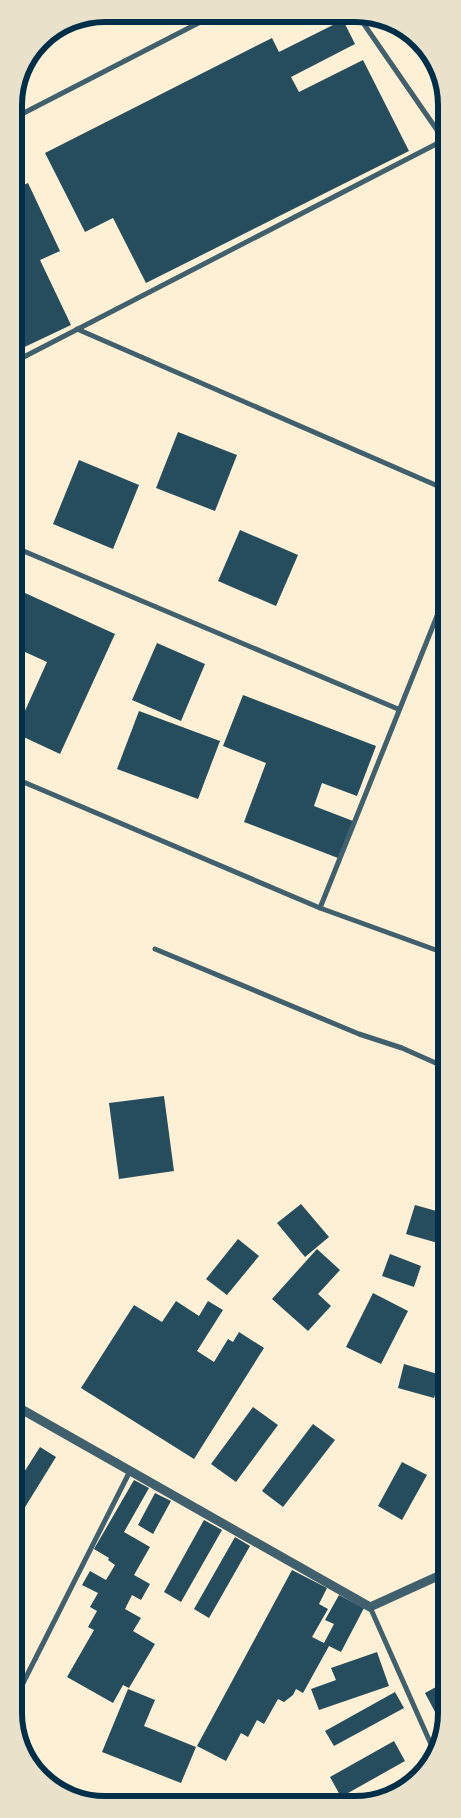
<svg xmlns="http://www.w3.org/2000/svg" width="461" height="1818" font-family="Merriweather,serif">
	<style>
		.building { fill: #264d5e }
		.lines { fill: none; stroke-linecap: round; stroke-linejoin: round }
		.minor { stroke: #3f606c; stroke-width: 5 }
		.tertiary { stroke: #3f606c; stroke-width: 9 }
		.rim { fill: none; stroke: #003049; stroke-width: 6 }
	</style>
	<rect width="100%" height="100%" fill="#fdf0d5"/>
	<g class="building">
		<polygon points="343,20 355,44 291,77 299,92 363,60 409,151 146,283 113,218 85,232 45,153 272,38 279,52"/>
		<polygon points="28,183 60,251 40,260 71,325 14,352 14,189"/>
		<polygon points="178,432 237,455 215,511 156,488"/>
		<polygon points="79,460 139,485 113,549 53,524"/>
		<polygon points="240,530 298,555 276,606 218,581"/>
		<polygon points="14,588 115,634 60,754 15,733 47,662 14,647"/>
		<polygon points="157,643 205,664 181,721 132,700"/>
		<polygon points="243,695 376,746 357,796 322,783 314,806 353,821 338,858 244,822 266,763 223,746"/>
		<polygon points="139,711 220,741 198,799 117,769"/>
		<polygon points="164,1096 174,1171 119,1179 109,1103"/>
		<polygon points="301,1204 329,1237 305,1257 277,1223"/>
		<polygon points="415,1205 447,1214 447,1239 445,1245 406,1234"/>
		<polygon points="238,1239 259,1256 227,1295 206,1279"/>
		<polygon points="317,1249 340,1270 318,1294 331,1306 308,1331 272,1299"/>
		<polygon points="390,1254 421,1266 414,1287 382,1276"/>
		<polygon points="373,1293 408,1311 381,1364 346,1347"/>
		<polygon points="176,1301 199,1316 208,1301 223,1310 197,1351 214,1362 228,1339 233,1342 239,1332 264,1348 194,1459 81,1388 134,1305 162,1322"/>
		<polygon points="404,1364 441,1375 434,1398 398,1388"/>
		<polygon points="253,1407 278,1425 236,1482 211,1464"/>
		<polygon points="313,1424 335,1440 283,1507 262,1491"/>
		<polygon points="40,1447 56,1457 14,1525 14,1488"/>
		<polygon points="447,1457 447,1481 436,1467"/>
		<polygon points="402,1462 427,1475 402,1520 378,1506"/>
		<polygon points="134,1480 149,1488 124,1532 150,1547 134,1575 150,1584 141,1600 132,1595 125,1609 141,1618 133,1631 155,1644 129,1688 123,1685 113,1703 67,1677 94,1630 88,1627 97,1611 90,1607 98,1593 82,1585 90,1571 106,1580 115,1565 108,1560 109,1558 94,1549"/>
		<polygon points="447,1489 447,1513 435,1499"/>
		<polygon points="155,1493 171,1501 153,1534 138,1525"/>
		<polygon points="204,1520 222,1530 181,1602 164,1592"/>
		<polygon points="235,1537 250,1546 209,1618 194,1609"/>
		<polygon points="292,1570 327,1588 319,1604 328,1609 312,1637 324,1643 334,1624 325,1620 339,1595 364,1608 341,1652 329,1646 303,1693 296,1689 293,1695 284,1702 278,1699 264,1724 257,1720 248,1737 241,1733 226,1761 197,1746"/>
		<polygon points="377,1652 389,1686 319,1710 311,1689 336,1680 331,1668"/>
		<polygon points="447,1681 447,1718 443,1727 425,1693"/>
		<polygon points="128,1689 155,1700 144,1726 196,1747 181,1783 102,1752"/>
		<polygon points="395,1692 404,1708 334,1746 325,1731"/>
		<polygon points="394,1741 405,1761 341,1797 330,1777"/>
	</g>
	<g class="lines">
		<g class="minor">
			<polyline points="359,17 446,143"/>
			<polyline points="14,118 214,15"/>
			<polyline points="77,329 447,490"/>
			<polyline points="14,362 444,140"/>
			<polyline points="14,547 398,709"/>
			<polyline points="447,591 320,908 447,954"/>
			<polyline points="14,778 320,908"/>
			<polyline points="155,949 359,1034 402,1048 447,1068"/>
			<polyline points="370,1607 434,1751"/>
			<polyline points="15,1699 130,1471"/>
		</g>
		<polyline class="tertiary" points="14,1405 370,1607 447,1572"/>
	</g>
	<path d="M0 0H461V1818H0ZM105 22H355A83 83 0 0 1 438 105V1713A83 83 0 0 1 355 1796H105A83 83 0 0 1 22 1713V105A83 83 0 0 1 105 22Z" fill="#e9e1ca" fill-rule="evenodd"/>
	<path class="rim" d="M105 22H355A83 83 0 0 1 438 105V1713A83 83 0 0 1 355 1796H105A83 83 0 0 1 22 1713V105A83 83 0 0 1 105 22Z"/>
</svg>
